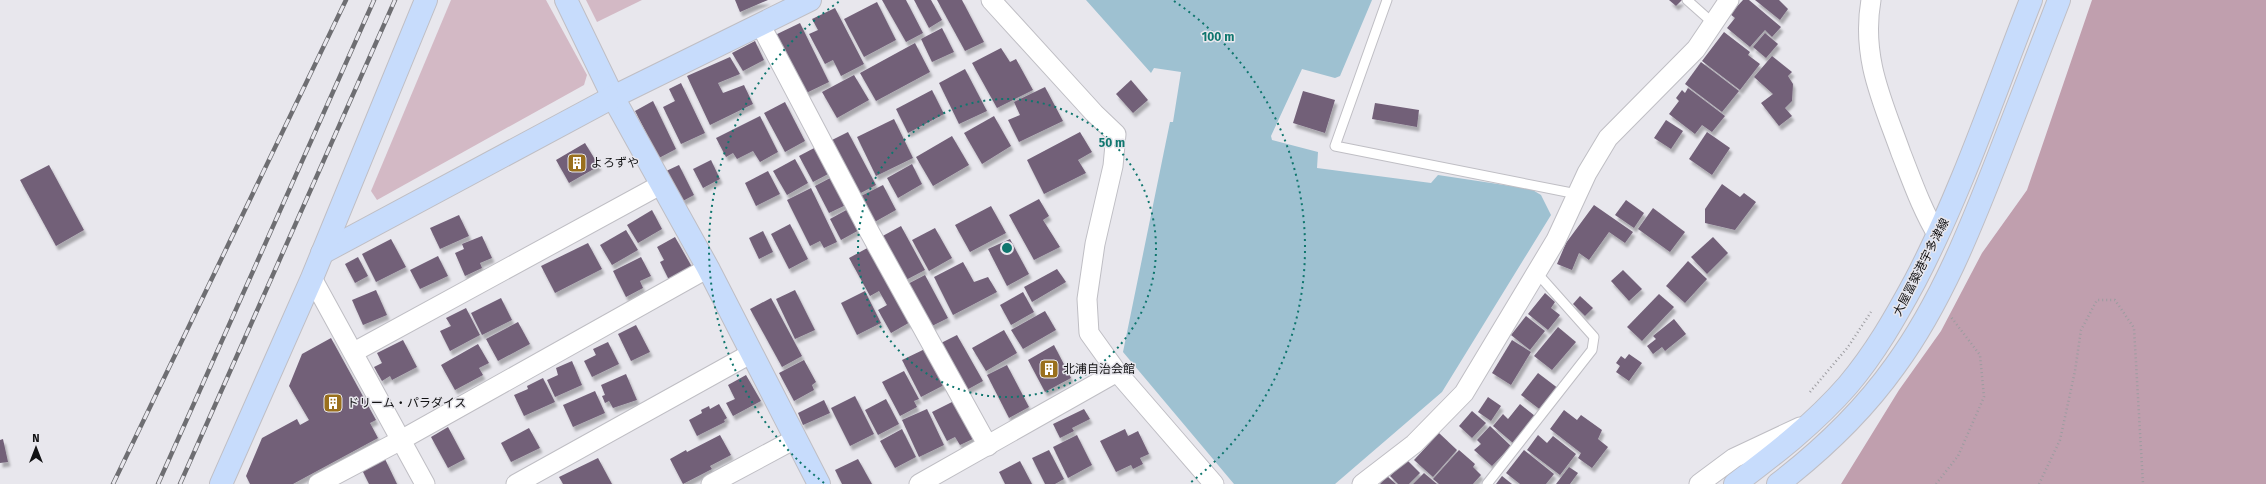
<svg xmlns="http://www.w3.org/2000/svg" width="2266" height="484" font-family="'Fira Sans','Noto Sans JP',sans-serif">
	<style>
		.green { fill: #d3b9c5 }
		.forest { fill: #c09fae }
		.water { fill: #9ec1d1 }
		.building { fill: #726078; filter: url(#shadow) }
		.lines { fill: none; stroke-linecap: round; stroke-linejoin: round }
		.lane-casing { stroke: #bfbec4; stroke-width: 11 }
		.street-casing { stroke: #bfbec4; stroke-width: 21 }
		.secondary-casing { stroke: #bfbec4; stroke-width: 24 }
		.path { stroke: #9c9ca0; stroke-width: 2.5; stroke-dasharray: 1 3; stroke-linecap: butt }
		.lane { stroke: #fff; stroke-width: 9 }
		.street { stroke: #fff; stroke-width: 19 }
		.secondary { stroke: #c7dcfc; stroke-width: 22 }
		.rail-casing { stroke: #6e6e72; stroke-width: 4.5 }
		.rail { stroke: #e8e7ed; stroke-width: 3; stroke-dasharray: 9; stroke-linecap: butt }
		.ring { fill: none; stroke: #0f766e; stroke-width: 2; stroke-dasharray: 2 4 }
		.labels { text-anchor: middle; stroke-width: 3; stroke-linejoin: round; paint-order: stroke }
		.poi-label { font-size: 12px; fill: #121214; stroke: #e8e7ed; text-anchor: start }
		.street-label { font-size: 12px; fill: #121214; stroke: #e8e7ed }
		.centre { fill: #0f766e; stroke: #e8e7ed; stroke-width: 2 }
		.ring-label { font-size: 12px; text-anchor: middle; font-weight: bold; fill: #0f766e; stroke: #e8e7ed; stroke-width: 3; stroke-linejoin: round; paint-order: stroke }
	</style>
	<defs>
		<filter id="shadow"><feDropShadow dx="2.5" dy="4.5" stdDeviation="1" flood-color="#0004"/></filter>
	</defs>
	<rect width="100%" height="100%" fill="#e8e7ed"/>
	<g class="green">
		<polygon points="451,0 546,0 587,75 584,85 377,200 371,191"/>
		<polygon points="586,0 642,0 597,22"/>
	</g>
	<polygon class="forest" points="2092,0 2266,0 2266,484 1841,484 1899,390 1941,331 1982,253 2027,190"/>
	<polygon class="water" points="1086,0 1372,0 1340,76 1335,78 1302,69 1271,136 1272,140 1318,152 1317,168 1431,183 1438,175 1531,189 1541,195 1551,215 1442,392 1335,484 1234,484 1123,352 1170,122 1173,122 1181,72 1154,68 1151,73"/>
	<g class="building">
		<polygon points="735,0 768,0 740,12"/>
		<polygon points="882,0 906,0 923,33 906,42"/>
		<polygon points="914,0 931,0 942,20 929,28"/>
		<polygon points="937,0 962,0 984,42 965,51"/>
		<polygon points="1669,0 1682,0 1676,6"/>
		<polygon points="1743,0 1749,0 1781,27 1772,37 1765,30 1750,47 1727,28 1735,18 1730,14"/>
		<polygon points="1755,0 1779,0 1788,9 1780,20"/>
		<polygon points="877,2 896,40 864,57 844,19"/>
		<polygon points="835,8 864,64 841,76 833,60 825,64 809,34 818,30 812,19"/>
		<polygon points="800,23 829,82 802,95 773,36"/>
		<polygon points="942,28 954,52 932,62 921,39"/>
		<polygon points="1724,32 1750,52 1748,55 1760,64 1740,90 1702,61"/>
		<polygon points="1765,33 1778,44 1766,58 1753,47"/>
		<polygon points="755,41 764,60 743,71 732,53"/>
		<polygon points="915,43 930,72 876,101 860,73"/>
		<polygon points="1001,48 1010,62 1016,59 1033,90 997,108 972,63"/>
		<polygon points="1772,56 1792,72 1788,76 1793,84 1792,101 1785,108 1792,116 1779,126 1761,103 1773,94 1754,77"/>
		<polygon points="730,57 740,74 718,83 723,93 744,85 753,104 710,125 687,76"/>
		<polygon points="1701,62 1739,91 1722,112 1685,84"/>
		<polygon points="965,69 987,111 959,124 939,83"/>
		<polygon points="854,75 869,100 837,118 822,92"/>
		<polygon points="1131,80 1148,100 1133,113 1116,94"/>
		<polygon points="681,83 705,133 681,144 663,107 675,101 669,89"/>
		<polygon points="1045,87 1063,121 1019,142 1008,120 1020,115 1014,102"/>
		<polygon points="1688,88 1725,116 1712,132 1702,125 1695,134 1669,114 1679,101 1676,98 1682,90 1685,93"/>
		<polygon points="932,90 944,114 908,133 896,109"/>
		<polygon points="1303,91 1335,100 1325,133 1293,123"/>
		<polygon points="653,101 676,149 659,158 635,111"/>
		<polygon points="785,102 805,141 785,152 764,113"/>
		<polygon points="1375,103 1419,110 1417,127 1372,119"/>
		<polygon points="760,116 778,152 760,162 753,151 737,159 733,153 726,157 716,138"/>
		<polygon points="994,116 1011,146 982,164 964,133"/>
		<polygon points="894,119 913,158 876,176 857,137"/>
		<polygon points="1666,120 1683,131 1671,149 1654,138"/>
		<polygon points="848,132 876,185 855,196 828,142"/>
		<polygon points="1080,132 1092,152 1078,160 1086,173 1044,194 1027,160"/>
		<polygon points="1707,132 1730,148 1712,175 1689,159"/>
		<polygon points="952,136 969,165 933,186 916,157"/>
		<polygon points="585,143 599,166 569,183 556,160"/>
		<polygon points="818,146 832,172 813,182 799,156"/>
		<polygon points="795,159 808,183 787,195 773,171"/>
		<polygon points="711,160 720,179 703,188 693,169"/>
		<polygon points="912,164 922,184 898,198 887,178"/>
		<polygon points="49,165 84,230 56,246 20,180"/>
		<polygon points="679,165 694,195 679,203 664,172"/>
		<polygon points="768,171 780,194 756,206 745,183"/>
		<polygon points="834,176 848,204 829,213 815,186"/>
		<polygon points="1722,184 1740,197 1744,193 1756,202 1735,230 1705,223 1705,209"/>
		<polygon points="883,185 896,210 871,224 857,198"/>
		<polygon points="811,188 837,242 824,248 820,241 810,246 787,200"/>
		<polygon points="1039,199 1049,216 1043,220 1060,247 1034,260 1009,215"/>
		<polygon points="1626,200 1644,213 1634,228 1615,215"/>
		<polygon points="1594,205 1633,232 1625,243 1609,232 1589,260 1579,253 1572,270 1557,264 1566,243"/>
		<polygon points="991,206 1006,233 970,252 955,225"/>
		<polygon points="850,208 861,229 841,240 830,219"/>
		<polygon points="1653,208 1685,232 1670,252 1638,229"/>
		<polygon points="652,210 662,229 638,243 627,225"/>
		<polygon points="459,215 469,236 440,249 430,228"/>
		<polygon points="790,224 808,259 789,269 771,234"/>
		<polygon points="901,226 925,270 902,282 879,238"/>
		<polygon points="935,228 952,258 929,271 912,240"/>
		<polygon points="626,230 638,250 612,265 600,245"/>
		<polygon points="763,231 773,252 759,259 749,238"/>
		<polygon points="482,236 492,258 480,263 482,268 465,276 455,253 464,249 462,244"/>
		<polygon points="675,237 692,267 669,280 660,262 664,260 657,247"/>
		<polygon points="1713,237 1728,253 1707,274 1691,257"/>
		<polygon points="391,239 406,267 376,282 362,254"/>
		<polygon points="1010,239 1029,274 1007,286 988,249"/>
		<polygon points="588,243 602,269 555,293 541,266"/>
		<polygon points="871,246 912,321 891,333 878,310 887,305 879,291 870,296 849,258"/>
		<polygon points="438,256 448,276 420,289 410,270"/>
		<polygon points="358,257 368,276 355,283 345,264"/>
		<polygon points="641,257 651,276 640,281 643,288 626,297 613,271"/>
		<polygon points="1688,261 1707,279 1685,303 1666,286"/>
		<polygon points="963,262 974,282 988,277 997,292 953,315 934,277"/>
		<polygon points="1057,269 1066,282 1032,302 1024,287"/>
		<polygon points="1623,270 1642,289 1629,301 1611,281"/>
		<polygon points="925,275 948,318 924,330 902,287"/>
		<polygon points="376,290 387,315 363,325 352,300"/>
		<polygon points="795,290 815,330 795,339 776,299"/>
		<polygon points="865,291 881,323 857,335 841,303"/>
		<polygon points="1023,292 1034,312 1011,325 1000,305"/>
		<polygon points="1545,293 1555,302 1551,308 1560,315 1548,330 1528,314"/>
		<polygon points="1659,294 1674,307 1642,341 1627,327"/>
		<polygon points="1580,296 1593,308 1585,316 1573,304"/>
		<polygon points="501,298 512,320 482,335 471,313"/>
		<polygon points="771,298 802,356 782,367 750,309"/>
		<polygon points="466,308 480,335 450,351 440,331 451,326 446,318"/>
		<polygon points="1045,311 1056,330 1023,349 1011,330"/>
		<polygon points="1526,316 1545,331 1530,350 1511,335"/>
		<polygon points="1674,319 1686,334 1665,351 1662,347 1653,354 1647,346 1656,339 1653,336"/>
		<polygon points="518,322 530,344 498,361 486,339"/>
		<polygon points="636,325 650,352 631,361 618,334"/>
		<polygon points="1558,327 1576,342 1552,370 1534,356"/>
		<polygon points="1004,330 1017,353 986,371 972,348"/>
		<polygon points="957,335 983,381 963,392 937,345"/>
		<polygon points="331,338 376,420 370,423 378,438 293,484 250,484 246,476 262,438 297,419 300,425 309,420 289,386 302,354"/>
		<polygon points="403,340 417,367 392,380 390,376 382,381 374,367 382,363 377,353"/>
		<polygon points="1512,340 1531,352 1511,385 1492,373"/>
		<polygon points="608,342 619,364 592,377 584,361 596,355 593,349"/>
		<polygon points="478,344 489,363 479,368 483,375 455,390 441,365"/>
		<polygon points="1054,345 1071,378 1045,392 1028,360"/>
		<polygon points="927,348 946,384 921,397 902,360"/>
		<polygon points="1629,354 1642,363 1629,381 1616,372 1620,366 1616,363 1621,356 1625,359"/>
		<polygon points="804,360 816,382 812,385 814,390 794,401 779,373"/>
		<polygon points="572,361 582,385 555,397 547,380 558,375 556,368"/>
		<polygon points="1007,365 1029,407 1009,418 987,375"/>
		<polygon points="904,371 919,399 914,401 917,407 900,416 882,382"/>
		<polygon points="1538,373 1559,389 1542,411 1521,395"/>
		<polygon points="626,374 637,400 613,408 609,401 605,403 602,396 605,395 601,385"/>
		<polygon points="746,375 761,401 733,416 726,403 735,399 728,385"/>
		<polygon points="543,378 555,402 524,416 514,395 528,389 527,386"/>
		<polygon points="595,391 605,413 573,427 563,405"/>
		<polygon points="855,396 874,434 850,446 831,408"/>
		<polygon points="1488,397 1501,406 1491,421 1478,412"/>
		<polygon points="886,399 899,424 878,435 865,410"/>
		<polygon points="958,399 977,437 960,445 955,437 947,441 932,412"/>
		<polygon points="824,400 830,413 803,425 798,413"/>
		<polygon points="719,404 727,418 724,420 725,422 697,436 689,420 702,413 701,410 709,406 710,409"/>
		<polygon points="1520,404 1535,416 1513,443 1493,426 1503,414 1508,419"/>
		<polygon points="927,409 944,445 919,457 902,420"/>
		<polygon points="1084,409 1090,419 1072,428 1074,431 1060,438 1053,424"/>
		<polygon points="1564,410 1577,420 1581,415 1602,430 1598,439 1608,447 1592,468 1578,458 1581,453 1550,429"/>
		<polygon points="1472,411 1486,423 1472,438 1459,426"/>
		<polygon points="1490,426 1511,446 1492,466 1474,450 1481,444 1477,440"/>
		<polygon points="448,427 465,459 448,468 431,437"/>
		<polygon points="529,428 540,448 511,462 501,443"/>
		<polygon points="902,429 916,457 895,468 880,441"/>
		<polygon points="1125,429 1128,436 1138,431 1149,454 1140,458 1143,464 1133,469 1131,465 1116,472 1100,441"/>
		<polygon points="1439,433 1457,450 1433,477 1414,460"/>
		<polygon points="720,435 731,455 710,466 712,469 683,484 670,459 686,450 687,452"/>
		<polygon points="1077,435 1092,465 1068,478 1053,447"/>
		<polygon points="1538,435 1547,443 1553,436 1576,454 1560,475 1527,450"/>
		<polygon points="3,439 8,462 0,463 0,440"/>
		<polygon points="1049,450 1064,479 1055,484 1045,484 1032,458"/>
		<polygon points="1459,450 1475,464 1473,467 1481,475 1473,484 1439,484 1433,479"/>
		<polygon points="1524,450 1554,474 1546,484 1520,484 1506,473"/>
		<polygon points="598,458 612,484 563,484 559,477"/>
		<polygon points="385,459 397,484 369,484 362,470"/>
		<polygon points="858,459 872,484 842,484 835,470"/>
		<polygon points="1406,459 1420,473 1409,484 1398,484 1390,476"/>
		<polygon points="1020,461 1032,484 1005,484 999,472"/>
		<polygon points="1569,467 1578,473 1570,484 1556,484"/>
		<polygon points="1424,473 1437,484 1413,484"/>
		<polygon points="1387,476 1396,484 1380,484"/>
		<polygon points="1502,476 1512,484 1496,484"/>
	</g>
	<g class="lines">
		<g class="lane-casing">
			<g id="lane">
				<polyline points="1387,0 1335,146 1577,194"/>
				<polyline points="1687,0 1714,24"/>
				<polyline points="1487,484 1592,350 1594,337 1537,273"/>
			</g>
		</g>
		<g class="street-casing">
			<g id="street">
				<polyline points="991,0 1094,113 1116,134 1113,166 1095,244 1087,299 1089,333 1117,372 1214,484"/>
				<path d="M1871 0C1861 57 1882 100 1901 153 1912 181 1922 210 1938 236"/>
				<polyline points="760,24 869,231 988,446"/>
				<polyline points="312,278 425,484"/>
				<polyline points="354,352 662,184"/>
				<polyline points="318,484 401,440 708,268"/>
				<polyline points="516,484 752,353"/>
				<polyline points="711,484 795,439"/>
				<polyline points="919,484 1117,372"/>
				<polyline points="1362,484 1414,444 1464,393 1556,240 1587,173 1608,138 1696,49 1729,0"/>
				<polyline points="1699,484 1734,458 1800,427"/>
			</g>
		</g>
		<g class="secondary-casing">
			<g id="secondary">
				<polyline points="566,0 613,97 708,268 819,484"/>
				<polyline points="322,253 613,97 810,0"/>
				<polyline points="221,484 312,278 426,0"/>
				<path d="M1735 484C1775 454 1815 423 1848 385 1875 353 1895 318 1915 281 1962 191 1994 94 2031 0"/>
				<path d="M1778 484C1822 450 1863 411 1895 366 1941 303 1971 227 1999 155 2019 103 2039 52 2059 0"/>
			</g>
		</g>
		<g class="path">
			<polyline points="1810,392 1848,347 1871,312"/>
			<polyline points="1936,484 1958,456 1984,397 1980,355 1951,317"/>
			<polyline points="2039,484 2060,440 2075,371 2081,330 2097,300 2115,300 2134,328 2143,484"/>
		</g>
		<use href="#lane" class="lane"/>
		<use href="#street" class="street"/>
		<use href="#secondary" class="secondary"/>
		<g class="rail-casing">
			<g id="rail">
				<polyline points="113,484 346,0"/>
				<polyline points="158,484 374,0"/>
				<polyline points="180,484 395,0"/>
			</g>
		</g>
		<use href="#rail" class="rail"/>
	</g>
	<g class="ring">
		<circle cx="1007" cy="248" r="149"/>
		<path d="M824 483A298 298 0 0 1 840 1M1174 1A298 298 0 0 1 1190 483"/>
	</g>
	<defs>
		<g id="building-square" transform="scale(1)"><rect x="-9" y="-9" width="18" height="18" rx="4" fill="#9a701d" stroke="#e8e7ed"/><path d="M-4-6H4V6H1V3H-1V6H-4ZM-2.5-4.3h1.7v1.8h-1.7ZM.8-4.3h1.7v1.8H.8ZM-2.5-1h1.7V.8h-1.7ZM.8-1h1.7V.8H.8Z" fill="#fff"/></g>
	</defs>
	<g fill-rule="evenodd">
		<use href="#building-square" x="577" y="163"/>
		<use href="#building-square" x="1049" y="369"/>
		<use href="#building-square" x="333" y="403"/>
	</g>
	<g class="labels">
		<g class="poi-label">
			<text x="591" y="167">よろずや</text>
			<text x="1063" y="373">北浦自治会館</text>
			<text x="347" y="407">ドリーム・パラダイス</text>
		</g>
		<g class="street-label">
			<text transform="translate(1921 267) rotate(-63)" y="4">大屋冨築港宇多津線</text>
		</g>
	</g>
	<circle cx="1007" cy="248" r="6" class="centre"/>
	<g class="ring-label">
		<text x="1218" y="41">100 m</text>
		<text x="1112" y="147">50 m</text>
	</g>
	<g transform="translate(36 448)" stroke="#e8e7ed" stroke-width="3" paint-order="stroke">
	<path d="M0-3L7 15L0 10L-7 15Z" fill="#121214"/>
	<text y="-6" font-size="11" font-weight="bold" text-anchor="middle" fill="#121214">N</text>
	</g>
</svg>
